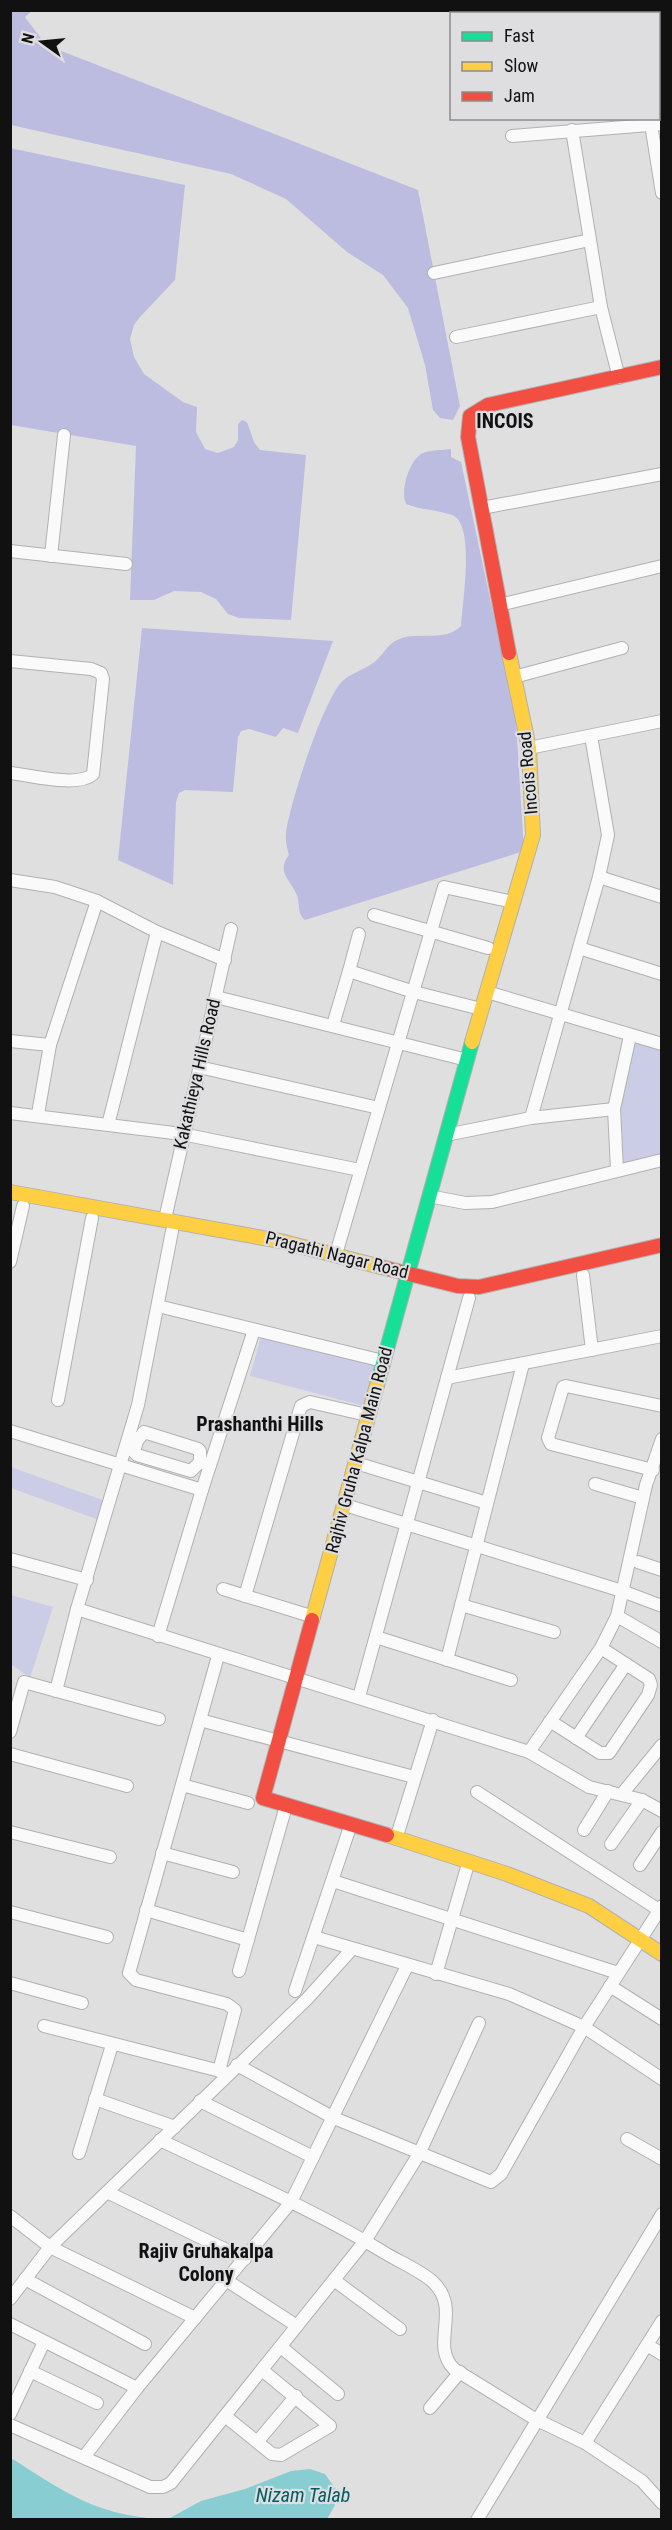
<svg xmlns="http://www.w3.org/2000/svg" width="672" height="2530" font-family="'Roboto Condensed',sans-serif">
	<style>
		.green { fill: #cbcce5 }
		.forest { fill: #bcbce1 }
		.water { fill: #87cdd2 }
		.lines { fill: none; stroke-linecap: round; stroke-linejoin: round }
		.street-casing { stroke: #b1b1b2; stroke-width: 14 }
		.fast-casing { stroke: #b1b1b2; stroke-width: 16 }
		.slow-casing { stroke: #b1b1b2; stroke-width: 16 }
		.jam-casing { stroke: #b1b1b2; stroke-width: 16 }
		.street { stroke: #fafafa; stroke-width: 12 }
		.fast { stroke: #16e098; stroke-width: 14 }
		.slow { stroke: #ffcf43; stroke-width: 14 }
		.jam { stroke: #f24e42; stroke-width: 14 }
		.labels { text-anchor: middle; stroke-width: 4.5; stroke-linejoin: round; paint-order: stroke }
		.street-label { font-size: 18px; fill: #111112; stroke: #dedee0 }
		.neighbourhood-label { font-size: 20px; font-weight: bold; fill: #111112; stroke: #dedee0 }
		.water-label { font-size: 20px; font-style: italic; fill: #005c62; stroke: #dedee0 }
	</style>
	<rect width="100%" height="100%" fill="#dfdfdf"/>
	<g class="green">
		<polygon points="632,1040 661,1046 661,1156 625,1164 621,1163 620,1107"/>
		<polygon points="262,1333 379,1363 368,1407 250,1376"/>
		<polygon points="11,1467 108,1502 102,1521 11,1488"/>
		<polygon points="11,1595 53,1607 30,1678 11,1664"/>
	</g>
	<g class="forest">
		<polygon points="11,11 32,11 25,17 46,45 418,190 460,406 453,420 440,418 433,410 425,365 408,308 383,275 347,252 286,199 231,174 11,125"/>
		<polygon points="10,148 185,185 175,280 140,317 134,325 130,339 134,357 144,374 183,402 197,407 196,432 205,449 218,453 234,447 238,440 238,424 242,420 247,422 254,442 260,450 306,455 291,620 239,618 228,614 216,599 201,592 174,591 154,600 130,600 136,446 11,425"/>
		<path d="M451 449V457L461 462 516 721 524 851 305 920C296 912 301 903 296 893 290 880 276 871 289 855 287 848 285 841 286 833 290 802 321 709 339 685 348 673 361 672 373 663 382 657 386 646 395 641 416 629 443 644 461 626 462 605 476 524 452 515 438 510 421 510 406 504 400 492 409 459 423 453 431 450 442 450 451 449Z"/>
		<polygon points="142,628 333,641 298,733 283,728 276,737 249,729 241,731 238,737 233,792 185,790 179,793 176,802 173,885 118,860"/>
	</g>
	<g class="water">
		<path d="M11 2458C63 2491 95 2515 160 2519H11Z"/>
		<polygon points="310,2469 325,2474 337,2491 335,2505 327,2519 168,2519 201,2501 245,2489 291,2471"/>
	</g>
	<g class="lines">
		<g class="street-casing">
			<g id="street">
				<polyline points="641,10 641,14"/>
				<polyline points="650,118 662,193"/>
				<polyline points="572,130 601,307 619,378"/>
				<polyline points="512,136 662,124"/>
				<polyline points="434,273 590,240"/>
				<polyline points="456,337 601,307"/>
				<polyline points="482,508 662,474"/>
				<polyline points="10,551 126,564"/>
				<polyline points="51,556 64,435"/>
				<polyline points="499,605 662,566"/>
				<path d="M10 661 91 669 101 673 103 679 93 774C78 788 31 775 10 773"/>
				<polyline points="514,677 622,648"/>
				<polyline points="529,748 662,721"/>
				<polyline points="599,877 662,897"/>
				<polyline points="10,880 55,887 97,901 157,932 225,960"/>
				<polyline points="374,915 488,948"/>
				<polyline points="359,934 349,971 414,992 481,1009"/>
				<polyline points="579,948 662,974"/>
				<polyline points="487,992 662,1044"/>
				<polyline points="216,997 467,1060"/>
				<polyline points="333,1025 349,971"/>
				<polyline points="10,1041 50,1045"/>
				<polyline points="199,1067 379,1108"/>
				<polyline points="10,1113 182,1134 360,1170"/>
				<polyline points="38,1114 50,1045 97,901"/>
				<polyline points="531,1118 599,877 608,835 591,736"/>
				<polyline points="108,1125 157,932"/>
				<polyline points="446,1135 531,1118 614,1109"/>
				<polyline points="617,1170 614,1109 630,1036"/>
				<polyline points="429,1196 465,1203 492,1202 662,1160"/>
				<polyline points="165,1219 231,929"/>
				<polyline points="336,1254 444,887 513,902"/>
				<polyline points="10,1262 23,1206"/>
				<polyline points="583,1275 592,1350"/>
				<polyline points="158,1306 383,1361"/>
				<polyline points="447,1378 662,1336"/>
				<polyline points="58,1400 92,1218"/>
				<polyline points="10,1431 202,1490"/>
				<polyline points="129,1439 137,1441 144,1432 198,1449 200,1451 200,1462 210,1465"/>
				<polyline points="137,1441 134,1452 137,1455 191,1471 200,1462"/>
				<polyline points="356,1463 487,1503"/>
				<polyline points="653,1470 551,1444 548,1438 563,1387 566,1386 662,1406"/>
				<polyline points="595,1484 643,1498"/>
				<polyline points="345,1505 622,1591 662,1606"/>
				<polyline points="10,1559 87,1580"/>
				<polyline points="638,1562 662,1570"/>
				<polyline points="223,1589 314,1617"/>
				<polyline points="245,1596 301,1406 310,1402 367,1415"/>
				<polyline points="461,1605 554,1632"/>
				<polyline points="77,1609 529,1752 589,1787 642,1800 662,1811"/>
				<polyline points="617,1616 662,1642"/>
				<polyline points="158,1636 202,1490 254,1330"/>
				<polyline points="376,1637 511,1680"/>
				<polyline points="218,1656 129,1973 136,1980 227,2004 235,2010 219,2071"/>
				<polyline points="447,1660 523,1364"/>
				<polyline points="56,1691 77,1609 138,1405 172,1231"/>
				<polyline points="359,1697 469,1298"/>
				<polyline points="200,1720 414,1777"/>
				<polyline points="550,1721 600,1753 609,1753 648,1695 651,1685 649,1679 601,1648"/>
				<polyline points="10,1732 24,1682 159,1719"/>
				<polyline points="576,1738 626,1664"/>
				<polyline points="529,1752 601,1648 617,1616 646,1485 662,1439"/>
				<polyline points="10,1754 127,1786"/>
				<polyline points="182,1785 248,1803"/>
				<polyline points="477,1792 659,1910"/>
				<polyline points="622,1794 662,1745"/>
				<polyline points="584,1830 608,1791"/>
				<polyline points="10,1832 110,1857"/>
				<polyline points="396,1839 433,1720"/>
				<polyline points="611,1844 642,1800"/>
				<polyline points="162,1853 233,1872"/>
				<polyline points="640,1865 662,1832"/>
				<polyline points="333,1881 618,1973"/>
				<polyline points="146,1910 248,1940"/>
				<polyline points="10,1912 107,1937"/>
				<polyline points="314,1937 509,1994 584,2027 662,2079"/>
				<polyline points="239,1971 286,1806"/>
				<polyline points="436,1974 468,1864"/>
				<polyline points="10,1983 82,2003"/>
				<polyline points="610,1986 662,2019"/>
				<polyline points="295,1991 351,1824"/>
				<polyline points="44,2026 224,2072"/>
				<polyline points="237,2065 334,2118 491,2182 501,2174 584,2027 662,1906"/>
				<polyline points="95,2099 175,2127"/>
				<polyline points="200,2101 313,2157"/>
				<polyline points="627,2139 662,2159"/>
				<path d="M160 2140C235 2176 313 2209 385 2253 400 2262 419 2270 432 2281 463 2309 429 2344 454 2369L535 2419 585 2443 642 2481 662 2503"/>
				<polyline points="79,2153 112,2045"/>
				<polyline points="109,2193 245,2259"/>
				<polyline points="10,2216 50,2247 195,2318"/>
				<polyline points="25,2279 145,2344"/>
				<polyline points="226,2280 297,2326"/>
				<polyline points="334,2280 400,2329"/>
				<polyline points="10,2299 50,2247 307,1999 352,1949"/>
				<polyline points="10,2324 137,2388"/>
				<polyline points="647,2345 662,2354"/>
				<polyline points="281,2347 338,2394"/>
				<polyline points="30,2371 97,2403"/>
				<polyline points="430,2408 460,2372"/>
				<polyline points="10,2414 44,2342"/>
				<polyline points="225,2416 272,2454 281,2455 330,2426 262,2370"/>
				<polyline points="10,2425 150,2487 163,2487 171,2483 365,2241 419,2154 479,2023"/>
				<polyline points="257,2442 296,2396"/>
				<polyline points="585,2443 662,2321"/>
				<polyline points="84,2457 137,2388 291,2202 407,1966"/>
				<polyline points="477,2520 662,2214"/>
			</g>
		</g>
		<g class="fast-casing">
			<polyline id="fast" points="377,1385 472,1042"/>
		</g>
		<g class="slow-casing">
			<g id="slow">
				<polyline points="472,1042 533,835 529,748 509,653"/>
				<polyline points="10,1192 280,1241 381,1267"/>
				<polyline points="312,1620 377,1385"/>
				<polyline points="387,1835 507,1874 589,1906 662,1954"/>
			</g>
		</g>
		<g class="jam-casing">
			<g id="jam">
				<polyline points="509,653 468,437 470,416 488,405 662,367"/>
				<polyline points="381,1267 458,1286 479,1287 662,1245"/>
				<polyline points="312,1620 263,1798 387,1835"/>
			</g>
		</g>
		<use href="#street" class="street"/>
		<use href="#fast" class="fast"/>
		<use href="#slow" class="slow"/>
		<use href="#jam" class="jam"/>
	</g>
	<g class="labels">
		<g class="street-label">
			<text transform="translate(528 773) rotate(-95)" y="6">Incois Road</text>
			<text transform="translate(197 1074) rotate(-77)" y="6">Kakathieya Hills Road</text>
			<text transform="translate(337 1255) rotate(14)" y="6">Pragathi Nagar Road</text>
			<text transform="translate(359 1450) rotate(-75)" y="6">Rajhiv Gruha Kalpa Main Road</text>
		</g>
		<g class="neighbourhood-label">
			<text x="505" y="428">INCOIS</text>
			<text x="260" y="1431">Prashanthi Hills</text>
			<text x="206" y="2258">Rajiv Gruhakalpa<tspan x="206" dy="23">Colony</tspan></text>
		</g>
		<g class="water-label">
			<text x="303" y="2502">Nizam Talab</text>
		</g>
	</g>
	<rect width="672" height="2530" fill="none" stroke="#111112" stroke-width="24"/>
	<rect x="450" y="12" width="210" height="108" fill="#dedee0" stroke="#8c8c8e" stroke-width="1.5"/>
	<rect x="462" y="32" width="30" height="9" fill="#16e098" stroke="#8c8c8e" stroke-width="1.5"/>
	<text x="504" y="42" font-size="18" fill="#111112">Fast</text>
	<rect x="462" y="62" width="30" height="9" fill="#ffcf43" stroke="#8c8c8e" stroke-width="1.5"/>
	<text x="504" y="72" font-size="18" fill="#111112">Slow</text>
	<rect x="462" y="92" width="30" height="9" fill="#f24e42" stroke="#8c8c8e" stroke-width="1.5"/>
	<text x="504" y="102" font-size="18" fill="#111112">Jam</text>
	<g transform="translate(42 42) rotate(285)" stroke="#dedee0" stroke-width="4.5" paint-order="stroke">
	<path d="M0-4.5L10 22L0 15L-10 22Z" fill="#111112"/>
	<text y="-9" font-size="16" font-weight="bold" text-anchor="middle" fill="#111112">N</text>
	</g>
</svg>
